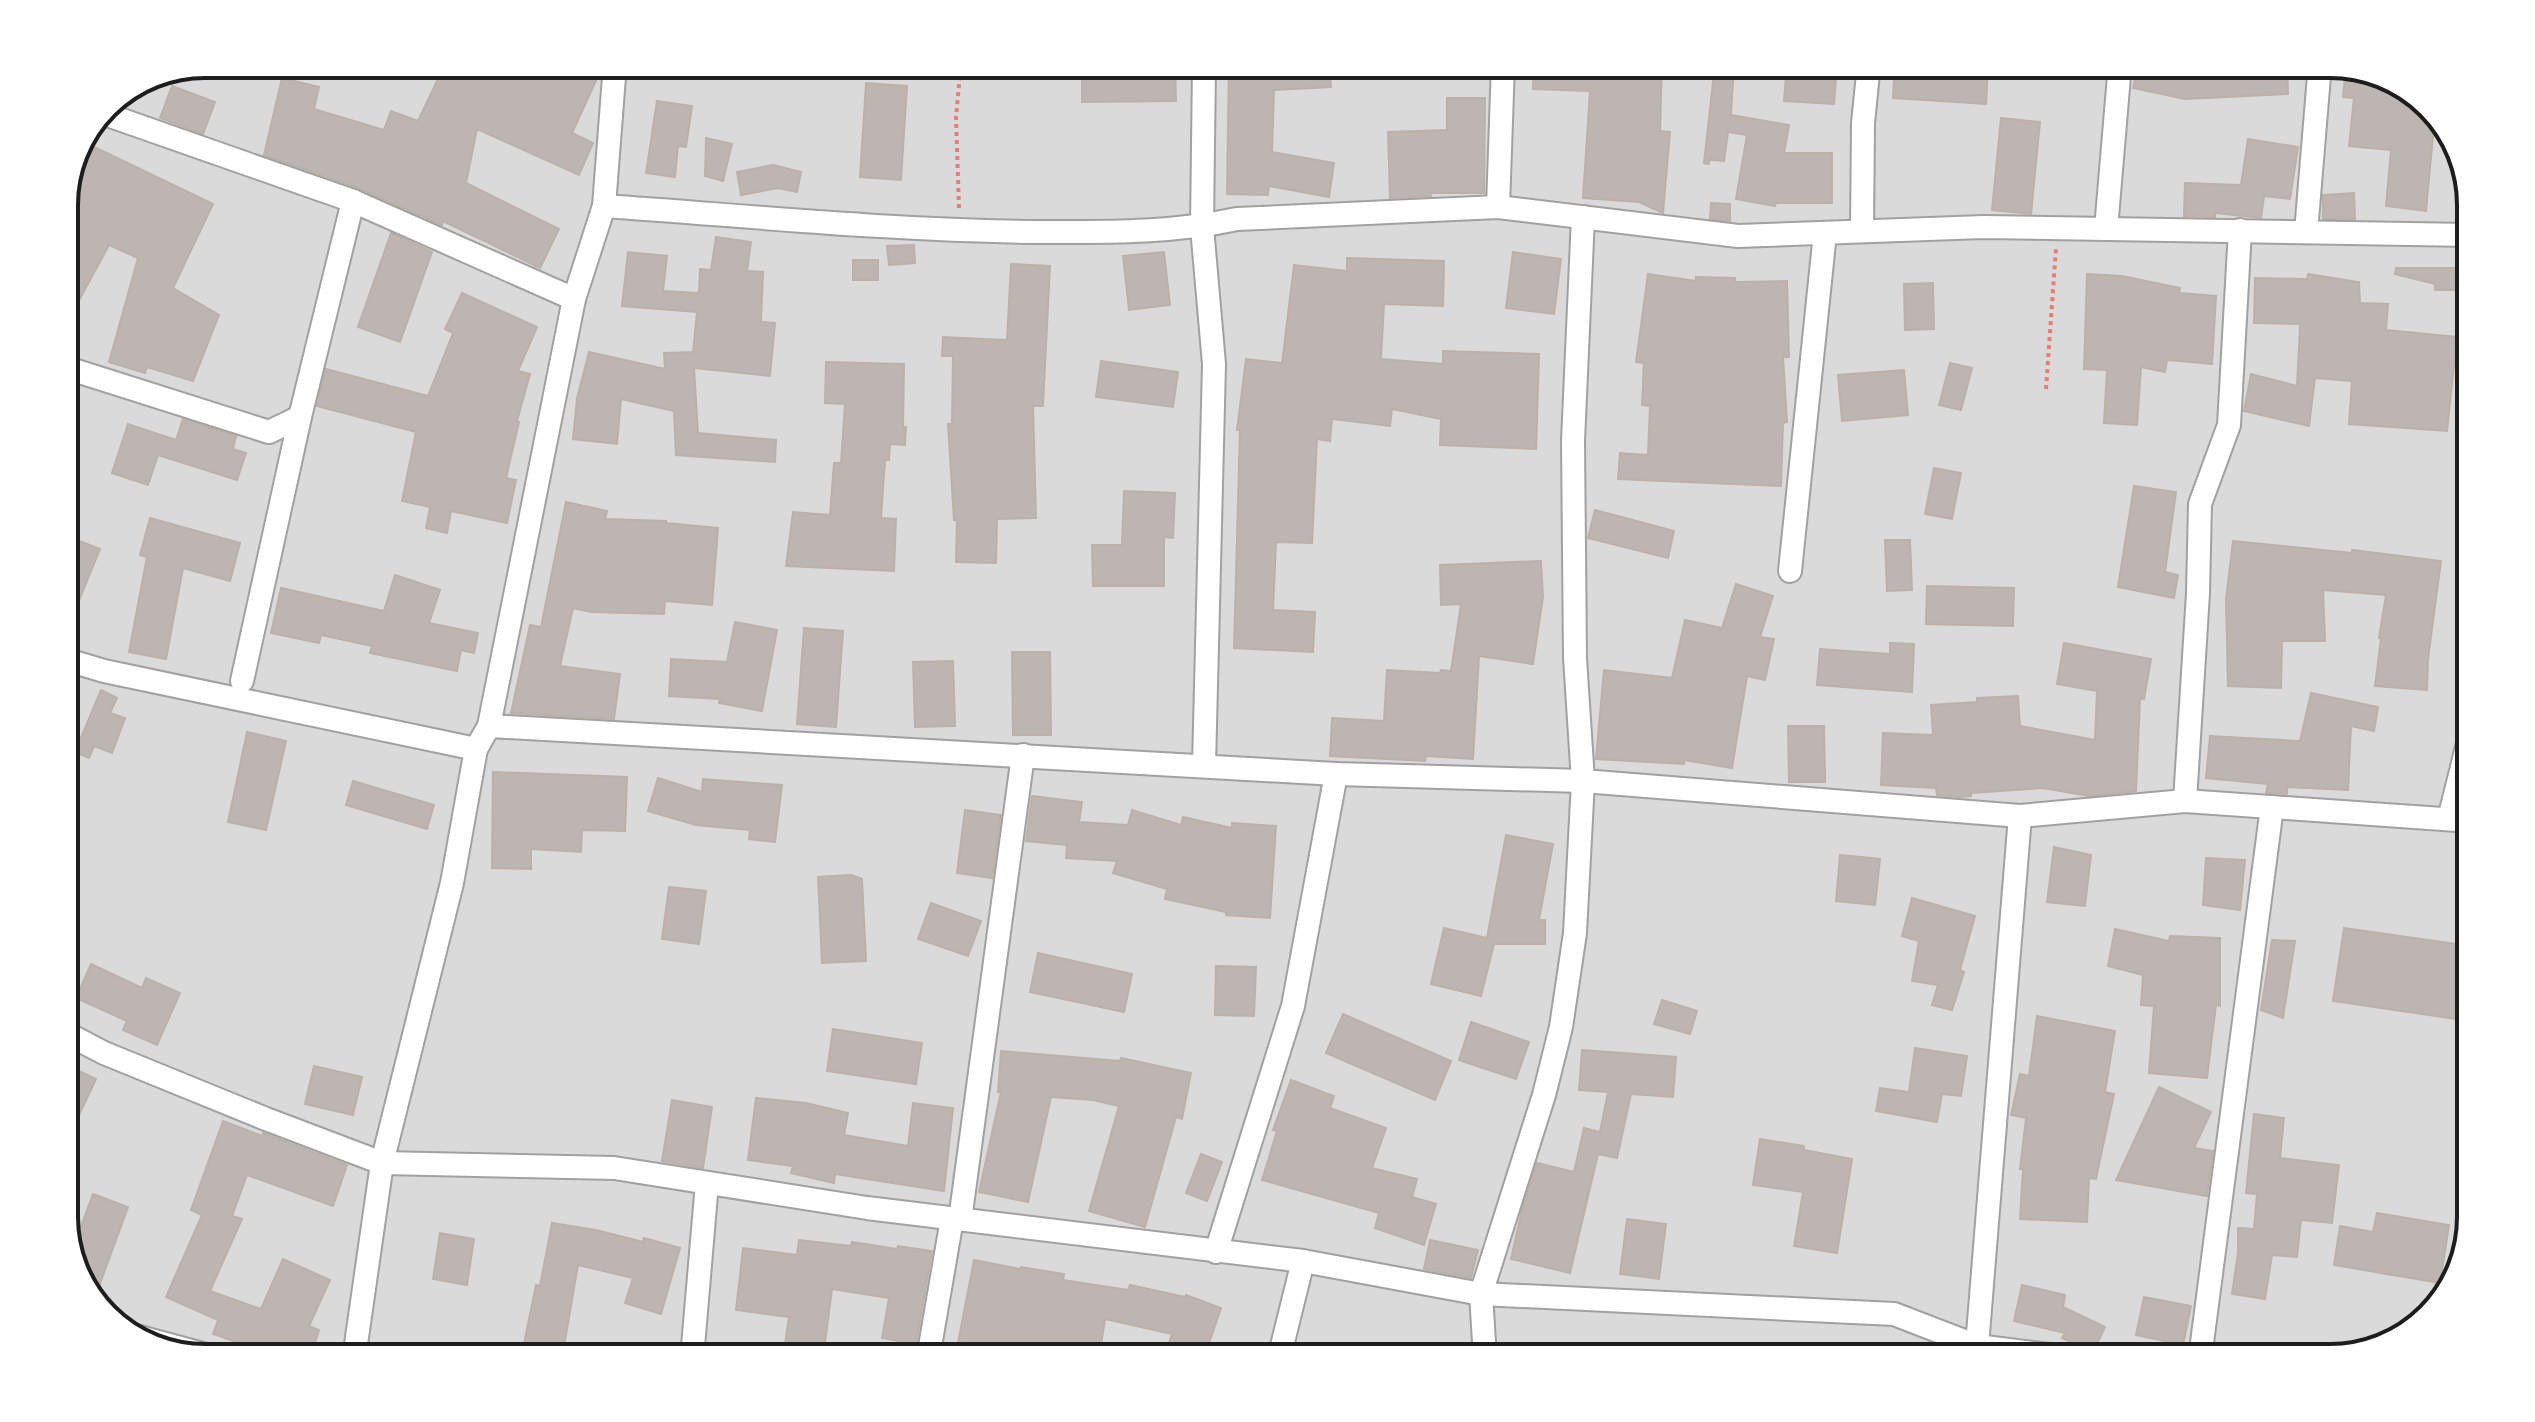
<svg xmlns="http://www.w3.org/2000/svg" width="2535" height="1422" font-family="Poppins,sans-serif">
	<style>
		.residential { fill: #dbdada }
		.building { fill: #bdb5b1; stroke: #bdb0a8; stroke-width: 2 }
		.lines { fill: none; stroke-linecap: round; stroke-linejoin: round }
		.street-casing { stroke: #a1a1a1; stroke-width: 26 }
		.path { stroke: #eb7b77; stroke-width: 4; stroke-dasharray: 4 4; stroke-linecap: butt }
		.street { stroke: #fff; stroke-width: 22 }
		.rim { fill: none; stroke: #1d1d1d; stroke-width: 4 }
	</style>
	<rect width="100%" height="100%" fill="#ede9e4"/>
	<polygon class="residential" points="205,64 2330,64 2400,83 2448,127 2471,196 2471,1218 2452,1287 2401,1339 2331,1358 205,1358 135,1339 83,1288 64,1226 64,196 106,105 151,75"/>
	<g class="building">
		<polygon points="445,64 584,64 600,72 572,133 593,143 579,175 477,129 466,183 559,229 540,268 443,221 442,225 358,188 264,155 282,78 319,87 314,109 384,130 391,111 418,121"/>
		<polygon points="1082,64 1175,64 1176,101 1082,102"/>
		<polygon points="1229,64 1329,64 1331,87 1274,90 1272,152 1334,163 1329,197 1269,186 1268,195 1227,194"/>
		<polygon points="1534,64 1662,66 1660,131 1670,132 1663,213 1639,202 1583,198 1590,91 1533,89"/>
		<polygon points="1715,64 1734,64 1731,115 1789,125 1784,153 1832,153 1832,203 1776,203 1775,206 1736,199 1747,135 1728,132 1724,161 1712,160 1712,156 1708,164 1704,163"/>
		<polygon points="1787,64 1837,65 1834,104 1784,101"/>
		<polygon points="1895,64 1988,65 1986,104 1893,98"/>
		<polygon points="2138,64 2198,64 2220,68 2220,64 2287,64 2288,94 2185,99 2133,88"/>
		<polygon points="2346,68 2400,83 2448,127 2452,141 2433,136 2426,211 2386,206 2391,150 2349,146 2354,98 2343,97"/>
		<polygon points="866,83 907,86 901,180 860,177"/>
		<polygon points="172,86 215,102 203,134 160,118"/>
		<polygon points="1447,98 1485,98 1484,193 1430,193 1431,196 1390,198 1388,132 1447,130"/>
		<polygon points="657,101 692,106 686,147 678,146 675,177 646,173"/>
		<polygon points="2001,118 2040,122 2031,214 1992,210"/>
		<polygon points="706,138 732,144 723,181 705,176"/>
		<polygon points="2248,139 2298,147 2290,199 2264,196 2261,218 2215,213 2215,217 2184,216 2185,183 2241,185"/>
		<polygon points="88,144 213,204 173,288 219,315 193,381 147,367 145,373 109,362 138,258 109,245 64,328 64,196"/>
		<polygon points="773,165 801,172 797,192 778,188 741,195 737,172"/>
		<polygon points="2354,193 2355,219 2323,219 2323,195"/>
		<polygon points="1711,203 1730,204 1730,221 1710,219"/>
		<polygon points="391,233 432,252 400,342 358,327"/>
		<polygon points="716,237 751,242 747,271 763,272 761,322 775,323 770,376 694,368 698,433 776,440 775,462 676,455 674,411 621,399 617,444 573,439 577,399 589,352 665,369 664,353 693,352 697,312 622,306 628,252 667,256 663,291 699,293 700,269 711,270"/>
		<polygon points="914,245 915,263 889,265 887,246"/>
		<polygon points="1164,252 1170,305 1129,310 1123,256"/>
		<polygon points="1513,252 1561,259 1554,314 1506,308"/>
		<polygon points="1347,258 1444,261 1443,306 1384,304 1381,359 1443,364 1443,351 1539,354 1536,449 1440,445 1441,419 1392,409 1390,426 1332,419 1330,441 1317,439 1312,543 1276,542 1273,610 1315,612 1313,652 1234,648 1240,430 1237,430 1246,359 1282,363 1294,265 1347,271"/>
		<rect x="853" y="260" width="25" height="20"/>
		<polygon points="1011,264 1050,266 1043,406 1033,406 1036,518 997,519 996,563 956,562 957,520 954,520 948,424 952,424 953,356 942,356 943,337 1007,340"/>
		<polygon points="2396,268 2471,268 2471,290 2435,290 2435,284 2395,274"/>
		<polygon points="1648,274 1696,281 1696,277 1735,278 1735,282 1787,281 1789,357 1783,357 1787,422 1783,423 1781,486 1618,479 1620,453 1648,455 1650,406 1642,405 1644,363 1636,362"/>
		<polygon points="2087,274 2122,276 2180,288 2179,293 2216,296 2212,364 2167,360 2165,372 2141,367 2137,425 2104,423 2107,370 2084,369"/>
		<polygon points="2308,274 2359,282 2360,303 2388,304 2386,330 2457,337 2447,431 2349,424 2352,381 2315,378 2309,426 2244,411 2251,374 2297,386 2300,324 2254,323 2255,278 2307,279"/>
		<polygon points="1933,283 1934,329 1905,330 1904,284"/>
		<polygon points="462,293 537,327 518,371 530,374 517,421 519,422 506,478 516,480 507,523 451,511 447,533 426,528 430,507 402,501 416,432 317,406 326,369 428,396 453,333 445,329"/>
		<polygon points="1101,361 1178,372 1173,407 1096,397"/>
		<polygon points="826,362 904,364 903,427 906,427 905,445 890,444 889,460 885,460 881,518 896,519 894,571 786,566 793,512 830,515 834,463 841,463 845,404 825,403"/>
		<polygon points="1950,363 1972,368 1961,410 1939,405"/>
		<polygon points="1904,370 1908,415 1842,421 1838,375"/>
		<polygon points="183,419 236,436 233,449 246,453 237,480 158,455 148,485 112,473 128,424 176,440"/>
		<polygon points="1934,468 1961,473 1952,519 1925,514"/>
		<polygon points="2134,486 2176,492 2165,572 2178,575 2174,598 2118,587"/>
		<polygon points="1124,491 1175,493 1173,538 1164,537 1164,586 1093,586 1092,545 1122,545"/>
		<polygon points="566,502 607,511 605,519 666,521 666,523 718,528 712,605 665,601 664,614 591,612 573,608 560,666 620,674 614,719 511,713 530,625 541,627"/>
		<polygon points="1595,510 1674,531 1668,558 1588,538"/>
		<polygon points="150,518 240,543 230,581 183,568 166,659 129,652 147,557 140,555"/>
		<polygon points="64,535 100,549 65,635 64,635"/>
		<polygon points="1885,540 1910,540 1912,590 1887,591"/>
		<polygon points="2233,541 2352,553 2352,550 2441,561 2428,659 2427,690 2375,686 2381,638 2379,638 2386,595 2323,590 2325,641 2282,641 2281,688 2228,686 2226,599"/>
		<polygon points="1541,561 1543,597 1533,664 1479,656 1473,759 1426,756 1425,761 1330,756 1332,718 1384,721 1387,670 1440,673 1441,670 1451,671 1461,604 1441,605 1440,565"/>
		<polygon points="395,575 440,590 429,623 478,633 474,653 461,650 457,671 370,653 372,646 321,635 319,643 271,633 281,588 384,611"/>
		<polygon points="1736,584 1773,596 1760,637 1774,639 1765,680 1747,676 1732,768 1684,760 1684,764 1596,759 1604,670 1672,678 1685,620 1722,628"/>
		<polygon points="1927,586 2014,588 2013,626 1926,624"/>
		<polygon points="735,622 777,630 762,711 719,703 720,699 669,696 671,659 727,662"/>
		<polygon points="804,628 843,631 836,727 797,724"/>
		<polygon points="1890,643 1914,644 1912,692 1817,685 1820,649 1890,654"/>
		<polygon points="2064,643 2151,659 2144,699 2140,698 2136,791 2089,796 2043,788 1971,793 1971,796 1959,797 1937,795 1936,788 1881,785 1883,733 1933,735 1931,705 1977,702 1977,698 2018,696 2020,726 2095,740 2097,691 2057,684"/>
		<polygon points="1012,652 1050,652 1051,735 1013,735"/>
		<polygon points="953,661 955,726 915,727 913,662"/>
		<polygon points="101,690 117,698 110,713 125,718 112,753 94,746 89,758 75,752"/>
		<polygon points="2311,693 2378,707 2374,731 2351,726 2348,790 2287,787 2287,794 2266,793 2268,784 2206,778 2210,736 2300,741"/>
		<polygon points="1788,726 1824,726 1825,782 1789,782"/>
		<polygon points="247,732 286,741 266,830 228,822"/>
		<polygon points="493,772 627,777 625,831 582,830 581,852 531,849 531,869 492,868"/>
		<polygon points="658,778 702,792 703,779 782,785 775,842 749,839 750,830 696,825 648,811"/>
		<polygon points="353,781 434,805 427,829 346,805"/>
		<polygon points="1032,796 1082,802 1079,822 1128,825 1132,810 1181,825 1183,817 1232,828 1232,823 1276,826 1270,918 1226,915 1226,912 1165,899 1167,889 1113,873 1117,861 1066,858 1067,845 1026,841"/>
		<polygon points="965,810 1001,815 992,878 957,873"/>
		<polygon points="1506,835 1553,844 1539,920 1545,920 1545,944 1494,944 1481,996 1431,984 1444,928 1487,938"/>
		<polygon points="2054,847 2091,855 2085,906 2047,902"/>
		<polygon points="1840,855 1880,859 1875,905 1836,901"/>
		<polygon points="2206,858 2245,860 2240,910 2203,905"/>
		<polygon points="851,875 862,879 866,961 822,963 818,877"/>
		<polygon points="669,887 706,891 699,944 662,939"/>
		<polygon points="1912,898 1975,916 1960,970 1964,972 1952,1010 1932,1005 1938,985 1912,981 1919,941 1902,936"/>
		<polygon points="931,903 981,921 968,956 918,939"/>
		<polygon points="2344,928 2471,946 2463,1020 2333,1001"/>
		<polygon points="2115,929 2169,941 2170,936 2220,938 2220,1006 2216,1005 2207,1078 2149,1073 2154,1006 2141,1005 2143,975 2108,966"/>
		<polygon points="2272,940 2295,941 2283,1018 2261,1010"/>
		<polygon points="1038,953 1132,974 1124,1012 1030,992"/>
		<polygon points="91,964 142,988 146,978 180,993 157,1045 123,1030 127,1021 76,998"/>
		<polygon points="1216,966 1256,967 1254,1016 1215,1015"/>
		<polygon points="1662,1000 1697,1011 1690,1034 1654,1024"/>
		<polygon points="1343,1014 1451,1061 1435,1100 1326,1053"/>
		<polygon points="2037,1016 2115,1031 2105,1092 2114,1094 2096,1179 2089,1178 2087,1222 2020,1219 2023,1169 2020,1169 2026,1118 2011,1115 2020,1074 2029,1076"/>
		<polygon points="1471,1022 1529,1042 1516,1079 1459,1060"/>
		<polygon points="833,1029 922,1043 916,1084 827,1071"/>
		<polygon points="1915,1048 1967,1056 1961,1096 1942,1094 1937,1122 1876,1111 1880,1088 1909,1092"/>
		<polygon points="1582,1050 1676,1057 1673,1097 1631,1094 1617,1158 1598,1154 1570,1273 1511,1259 1522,1210 1537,1163 1574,1172 1584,1128 1600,1132 1608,1092 1579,1090"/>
		<polygon points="1001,1051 1120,1061 1121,1058 1191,1073 1182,1119 1176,1117 1145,1227 1089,1211 1119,1106 1093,1100 1051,1097 1028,1202 979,1192 1001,1092 998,1092"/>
		<polygon points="64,1064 96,1079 64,1147"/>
		<polygon points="314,1066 362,1077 353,1115 305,1104"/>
		<polygon points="1291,1080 1334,1096 1330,1108 1386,1128 1372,1168 1417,1179 1412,1197 1436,1204 1424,1245 1375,1228 1379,1213 1262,1180 1277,1131 1273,1130"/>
		<polygon points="2159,1087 2211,1112 2194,1148 2213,1151 2207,1196 2116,1180"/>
		<polygon points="756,1098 806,1103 848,1113 844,1135 908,1146 913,1103 953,1108 944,1191 835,1174 834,1183 791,1173 793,1166 748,1160"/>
		<polygon points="672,1100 712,1107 703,1168 662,1161"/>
		<polygon points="2254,1114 2284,1118 2280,1158 2339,1165 2332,1223 2301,1220 2297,1257 2272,1255 2265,1299 2232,1294 2238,1253 2238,1228 2254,1229 2257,1194 2246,1193"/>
		<polygon points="223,1121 262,1136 263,1133 347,1165 333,1206 247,1175 232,1216 242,1219 210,1291 261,1309 283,1259 330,1280 309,1326 319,1330 310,1358 281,1358 213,1334 218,1320 166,1297 202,1215 191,1210"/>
		<polygon points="1760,1139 1804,1146 1804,1150 1852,1159 1837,1253 1794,1246 1803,1192 1753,1185"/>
		<polygon points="1201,1154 1222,1162 1207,1201 1186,1193"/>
		<polygon points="93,1194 128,1207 98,1289 82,1283 72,1251"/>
		<polygon points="2377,1213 2449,1225 2440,1283 2334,1265 2340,1226 2373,1232"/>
		<polygon points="1627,1219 1666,1224 1659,1279 1620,1274"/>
		<polygon points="552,1223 596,1230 643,1242 644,1238 680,1248 661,1314 625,1303 633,1278 578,1265 562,1358 521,1358 536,1285 540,1286"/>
		<polygon points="440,1233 474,1239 467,1285 433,1279"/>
		<polygon points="799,1240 851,1246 852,1242 897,1249 898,1246 932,1251 916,1344 882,1338 889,1298 832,1289 823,1358 783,1358 789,1317 736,1310 743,1248 797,1255"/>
		<polygon points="1430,1240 1478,1250 1471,1278 1424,1269"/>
		<polygon points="974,1260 1020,1269 1021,1267 1064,1274 1063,1280 1128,1290 1130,1285 1185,1297 1186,1295 1221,1308 1204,1358 1164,1358 1172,1334 1105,1319 1099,1358 1046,1358 1013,1353 1012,1358 1006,1358 957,1348"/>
		<polygon points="2022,1285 2065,1295 2063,1307 2105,1327 2093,1352 2062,1338 2065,1333 2014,1321"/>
		<polygon points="2144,1297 2191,1306 2183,1345 2136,1335"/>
	</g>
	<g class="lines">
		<g class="street-casing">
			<g id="street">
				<polyline points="102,113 353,201 574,299"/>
				<path d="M604 206C750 216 896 231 1042 232 1107 232 1173 233 1237 219L1498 207 1738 236 1983 227 2471 235"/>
				<polyline points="1498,207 1503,64"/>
				<polyline points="2106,229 2120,64"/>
				<polyline points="1862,231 1863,123 1869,64"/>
				<polyline points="2306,232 2320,64"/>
				<polyline points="64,367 269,432 300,417"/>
				<polyline points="1790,571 1825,233"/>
				<polyline points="64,659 104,671 476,749"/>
				<polyline points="242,681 300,417 353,201"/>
				<polyline points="489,726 1336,774 1583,781 2020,816 2185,801 2471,821"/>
				<polyline points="1204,766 1214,364 1202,227 1204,64"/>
				<polyline points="2185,801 2198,593 2200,504 2229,425 2240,230"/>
				<polyline points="2449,819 2471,731"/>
				<polyline points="64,1032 104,1053 266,1119 382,1163 614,1168 867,1208 1303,1261 1481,1294 1894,1314 1977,1346 2075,1358"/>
				<polyline points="960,1220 1023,755"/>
				<polyline points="1216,1252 1293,1006 1336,774"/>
				<polyline points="129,1334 218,1358"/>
				<polyline points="1977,1346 2020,816"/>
				<polyline points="354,1358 382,1163 452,883 476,749 489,726 574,299 604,206 615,64"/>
				<polyline points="692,1358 707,1183"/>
				<polyline points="928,1358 952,1219"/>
				<polyline points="1279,1358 1303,1261"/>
				<polyline points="1485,1358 1481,1294 1544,1095 1561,1027 1575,933 1583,781 1575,658 1573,441 1583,217"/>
				<polyline points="2200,1358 2272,807"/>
			</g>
		</g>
		<g class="path">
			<polyline points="959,208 956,117 961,64"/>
			<polyline points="2046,389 2056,248"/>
		</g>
		<use href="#street" class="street"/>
	</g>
	<path d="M0 0H2535V1422H0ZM205 78H2330A127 127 0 0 1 2457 205V1217A127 127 0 0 1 2330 1344H205A127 127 0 0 1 78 1217V205A127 127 0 0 1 205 78Z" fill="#fff" fill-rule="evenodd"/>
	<path class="rim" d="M205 78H2330A127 127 0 0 1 2457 205V1217A127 127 0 0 1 2330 1344H205A127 127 0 0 1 78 1217V205A127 127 0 0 1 205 78Z"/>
</svg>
